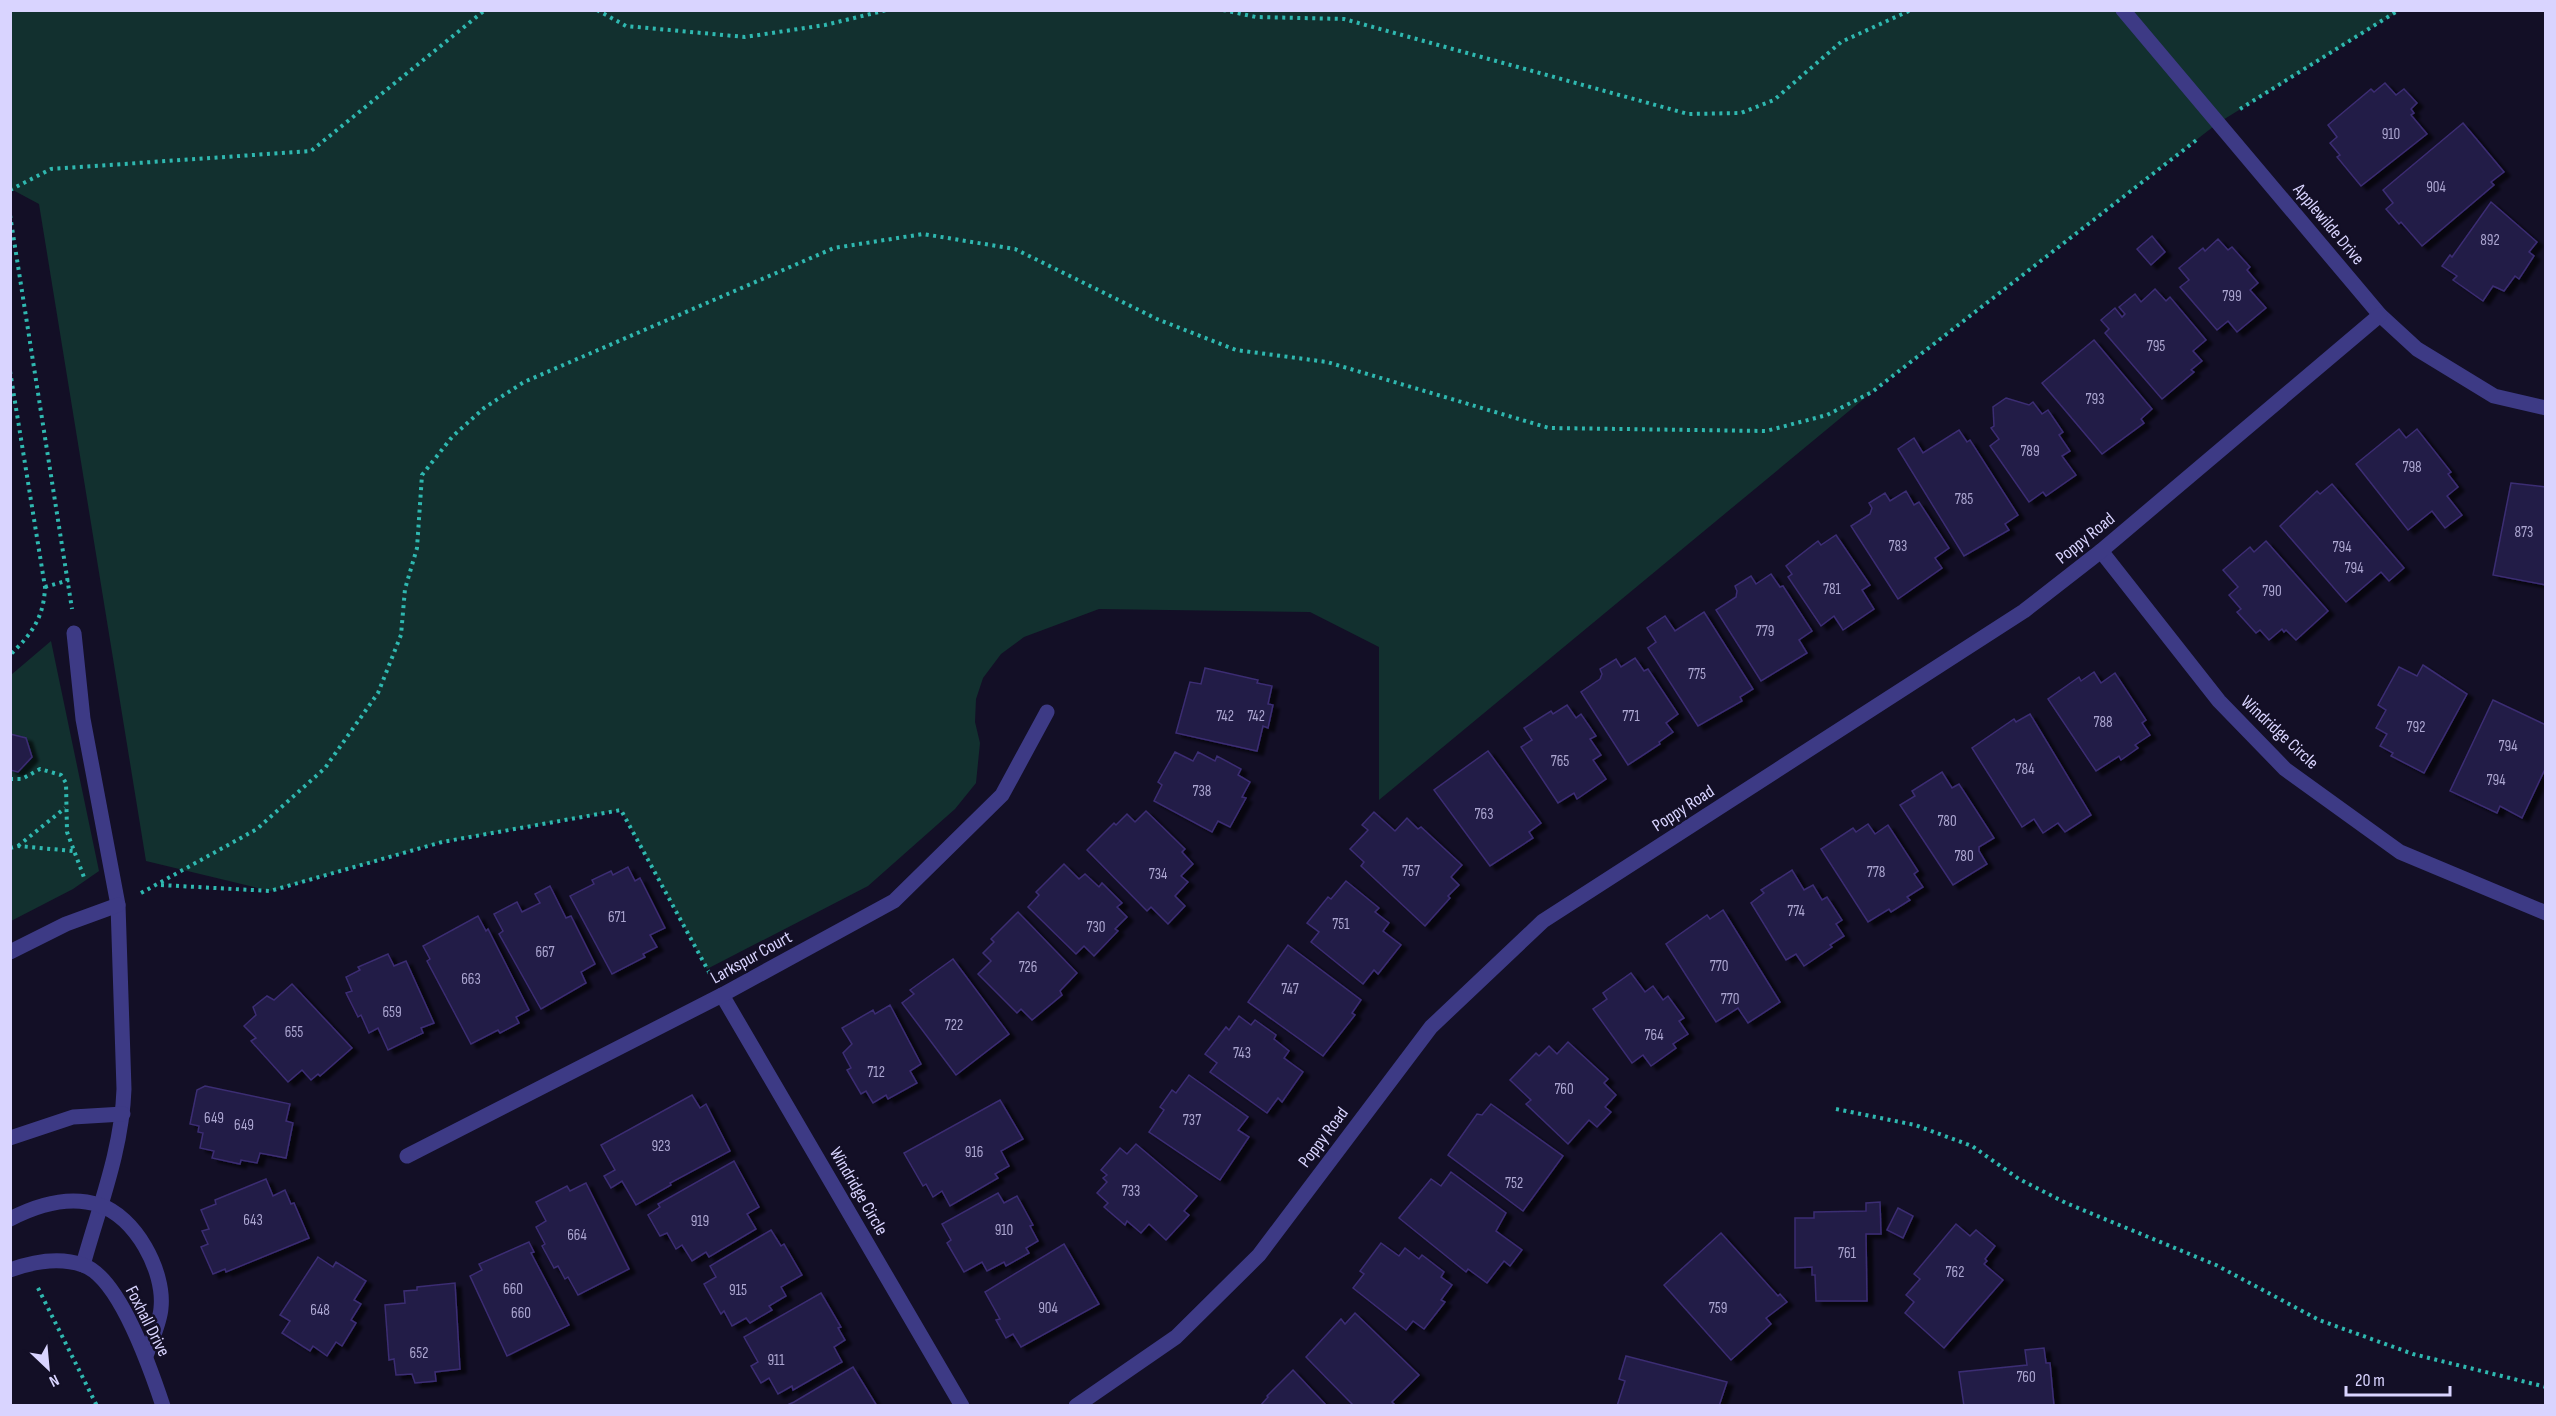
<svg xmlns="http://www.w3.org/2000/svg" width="2556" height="1416" font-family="'Sofia Sans Condensed',sans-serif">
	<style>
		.green { fill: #12302f }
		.building { fill: #241b47; stroke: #3b2d73; stroke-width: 1.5; filter: url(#shadow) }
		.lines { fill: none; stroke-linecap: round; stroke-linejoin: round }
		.path { stroke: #2fb8b0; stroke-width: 4; stroke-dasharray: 3 4.5; stroke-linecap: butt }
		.minor { stroke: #3d3a85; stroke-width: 15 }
		.labels { text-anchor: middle; stroke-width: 5; stroke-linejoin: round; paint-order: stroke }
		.number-label { font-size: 15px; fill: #aca6d1 }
		.street-label { font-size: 18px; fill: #d9d4ff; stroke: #130f26 }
	</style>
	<defs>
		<filter id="shadow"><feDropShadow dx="6" dy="4" stdDeviation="1.5" flood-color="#0009"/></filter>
	</defs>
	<rect width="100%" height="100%" fill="#130f26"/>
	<g class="green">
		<polygon points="10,11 2399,11 2218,123 2191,144 1872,392 1379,800 1379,647 1310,612 1099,609 1024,637 1001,654 983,678 976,699 975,722 980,743 976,783 955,809 868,886 707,969 621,810 442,842 270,891 146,861 39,204 11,189"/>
		<polygon points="51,641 99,871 73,889 11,921 11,675"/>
	</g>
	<g class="building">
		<polygon points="2385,83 2396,95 2404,89 2417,103 2411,109 2414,113 2411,115 2427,134 2361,186 2337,157 2340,155 2330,143 2337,137 2328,125 2371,89 2374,92"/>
		<polygon points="2463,123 2504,172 2491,182 2494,185 2422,246 2401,222 2399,224 2386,209 2393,203 2383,190"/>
		<polygon points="2491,202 2537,242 2529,252 2534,256 2519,279 2515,276 2504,291 2493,286 2483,301 2453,280 2457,276 2442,266 2450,255 2452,257"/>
		<polygon points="2152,236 2165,252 2151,265 2137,249"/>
		<polygon points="2218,239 2228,250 2232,247 2250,267 2247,270 2258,283 2250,290 2266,308 2237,332 2228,321 2217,330 2180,287 2189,280 2179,268 2203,248 2205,251"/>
		<polygon points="2155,289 2166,301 2170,297 2206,340 2193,351 2202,361 2191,370 2194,372 2162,399 2105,333 2109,329 2101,320 2115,308 2122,317 2125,314 2119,307 2135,294 2141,302"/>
		<polygon points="2094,340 2152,409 2141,419 2144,423 2102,454 2042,383"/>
		<polygon points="2006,398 2029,405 2033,402 2042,414 2048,410 2063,432 2059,435 2070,451 2062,456 2076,475 2046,496 2043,492 2029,502 1990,446 1999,439 1991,428 1994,426 1993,407"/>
		<polygon points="2399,429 2406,438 2417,429 2451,472 2448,474 2458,487 2447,496 2462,515 2445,528 2432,511 2408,530 2356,464"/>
		<polygon points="1959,430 1967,442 1970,440 2018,515 2005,524 2009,530 1964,556 1898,449 1914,438 1923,453"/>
		<polygon points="2511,483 2546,487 2546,585 2493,575"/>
		<polygon points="2332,484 2404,568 2389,581 2381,572 2346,602 2280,526 2317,491 2320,494"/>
		<polygon points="1906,491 1914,505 1919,502 1949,548 1935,558 1942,568 1898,599 1851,526 1870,514 1872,508 1869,503 1885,493 1890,501"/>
		<polygon points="1836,535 1870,585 1862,590 1874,609 1843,630 1834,616 1821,626 1788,577 1792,574 1786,566 1818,541 1821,545"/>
		<polygon points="2266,541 2328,611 2296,640 2286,630 2284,632 2282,629 2269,640 2260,630 2256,633 2237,612 2241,609 2229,595 2238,587 2223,570 2250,547 2254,552"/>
		<polygon points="1771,574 1780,587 1783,586 1812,631 1799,640 1807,653 1761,681 1716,610 1736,597 1737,591 1735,586 1751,576 1756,584"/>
		<polygon points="1704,612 1753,689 1740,697 1742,701 1698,726 1648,648 1656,642 1647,628 1665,616 1675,631"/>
		<polygon points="1635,658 1644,671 1648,669 1678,714 1666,723 1673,732 1659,742 1660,744 1628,765 1581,692 1600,679 1602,674 1600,669 1616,659 1621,667"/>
		<polygon points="2423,665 2467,694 2424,773 2391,756 2393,753 2380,746 2387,734 2376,728 2386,710 2378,705 2399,667 2417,676"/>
		<polygon points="1205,668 1258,680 1257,683 1272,686 1268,704 1273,705 1268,728 1263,726 1257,751 1176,733 1190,682 1201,684"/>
		<polygon points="2094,672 2101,683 2115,673 2146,720 2142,723 2150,735 2135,745 2138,748 2121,760 2119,756 2096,771 2048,699 2079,677 2081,681"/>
		<polygon points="2493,700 2546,725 2546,767 2522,818 2500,806 2497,813 2450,791"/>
		<polygon points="1567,705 1576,718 1581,714 1596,736 1590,739 1601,755 1593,760 1606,779 1577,799 1574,793 1558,803 1521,747 1532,740 1524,728 1551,711 1553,714"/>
		<polygon points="2030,714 2091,815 2065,832 2058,823 2043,833 2034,819 2022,827 1972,748 2014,719 2016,722"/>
		<polygon points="10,734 26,738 32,757 18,772 10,770"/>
		<polygon points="1488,751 1541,823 1529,832 1533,838 1490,866 1434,790"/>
		<polygon points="1175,752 1193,761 1198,752 1215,761 1217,756 1241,769 1238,775 1250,782 1242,797 1246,798 1230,827 1218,821 1212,832 1154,801 1162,785 1158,782"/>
		<polygon points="1942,772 1952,788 1959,784 1994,838 1979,847 1979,851 1987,864 1953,885 1900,805 1915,796 1912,791"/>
		<polygon points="1146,811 1185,849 1182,852 1193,864 1181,876 1188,882 1175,896 1185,906 1168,924 1151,907 1147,911 1087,850 1114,823 1116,825 1127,814 1135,822"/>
		<polygon points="1374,812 1395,831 1407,818 1418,829 1421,827 1462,865 1451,877 1459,885 1448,896 1450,898 1425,926 1361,866 1364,862 1350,849 1368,830 1362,825"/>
		<polygon points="1868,824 1875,834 1888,825 1918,871 1914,874 1923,887 1907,897 1910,900 1891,912 1889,909 1868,922 1821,849 1853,828 1856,832"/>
		<polygon points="1064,864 1079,879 1085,874 1099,887 1102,883 1122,903 1117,907 1127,917 1115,929 1118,931 1094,956 1084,946 1076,954 1028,907 1039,895 1036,892"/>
		<polygon points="628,867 635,881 640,878 665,928 650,935 657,947 643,954 645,957 612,974 570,896 594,884 592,880 611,871 613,875"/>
		<polygon points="1792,870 1804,890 1813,885 1822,900 1827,897 1842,920 1836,924 1844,936 1830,945 1832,947 1804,966 1796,954 1786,960 1751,903 1764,893 1761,890"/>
		<polygon points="1346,881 1379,908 1375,912 1389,923 1383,931 1401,945 1378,974 1374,970 1363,984 1311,942 1319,932 1307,923 1328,897 1331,899"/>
		<polygon points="550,886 566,918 571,916 595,964 581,972 586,983 541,1009 499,934 503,931 494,914 517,902 522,912 540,903 535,894"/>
		<polygon points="1723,910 1780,1002 1748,1023 1738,1008 1716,1022 1666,944 1707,915 1710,919"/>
		<polygon points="1018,912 1077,973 1060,991 1062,995 1032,1020 1021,1009 1017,1013 978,974 991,961 983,953 994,942 991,939"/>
		<polygon points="478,916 486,931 488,929 529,1010 516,1017 519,1023 500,1033 498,1030 471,1044 427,961 430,959 423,946"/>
		<polygon points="1288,945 1361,1000 1352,1013 1355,1015 1323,1056 1248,1002"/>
		<polygon points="388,954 394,966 406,961 434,1023 421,1028 423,1033 388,1050 378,1028 369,1033 361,1015 358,1017 346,993 352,991 346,977 360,970 358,967"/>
		<polygon points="953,959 1009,1034 956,1075 902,1003 914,994 910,990"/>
		<polygon points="1631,973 1645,992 1653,986 1663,1000 1668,996 1684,1018 1679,1021 1688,1034 1673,1044 1676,1048 1651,1066 1643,1055 1632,1063 1593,1009 1607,999 1603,993"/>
		<polygon points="292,984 352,1048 320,1076 318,1074 311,1080 302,1070 288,1082 251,1041 256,1038 244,1026 256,1015 253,1007 267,996 274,1000"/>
		<polygon points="890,1005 921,1064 910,1071 917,1083 888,1099 886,1095 873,1103 866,1091 861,1094 847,1070 851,1068 843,1053 852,1044 842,1028 873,1010 875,1014"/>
		<polygon points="1239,1016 1251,1025 1255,1020 1276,1035 1274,1039 1289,1051 1284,1058 1303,1072 1282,1102 1278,1098 1267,1113 1210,1072 1217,1063 1205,1054 1226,1027 1229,1030"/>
		<polygon points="1568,1042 1608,1079 1604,1083 1616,1095 1605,1107 1611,1112 1597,1127 1589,1120 1568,1144 1526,1104 1531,1100 1510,1080 1536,1053 1539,1056 1549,1046 1557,1054"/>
		<polygon points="1189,1075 1248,1117 1238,1130 1249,1137 1220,1180 1149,1132 1164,1110 1160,1107 1172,1090 1176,1093"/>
		<polygon points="205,1086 290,1104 286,1121 293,1123 286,1158 260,1153 257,1163 241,1160 240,1164 212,1158 214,1151 200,1148 203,1133 198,1132 199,1126 190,1124 197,1090"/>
		<polygon points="692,1095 700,1108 706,1104 730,1151 670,1183 671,1185 636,1205 622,1181 611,1188 604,1176 615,1170 601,1145"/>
		<polygon points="1000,1100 1023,1139 1001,1151 1009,1166 995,1174 998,1178 950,1206 942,1191 933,1197 926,1184 923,1186 904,1153"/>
		<polygon points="1491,1104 1563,1156 1523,1211 1448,1155 1477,1114 1482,1115"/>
		<polygon points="1136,1144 1197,1196 1184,1211 1189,1215 1166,1240 1149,1224 1141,1233 1127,1221 1125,1225 1104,1207 1108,1203 1097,1193 1107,1182 1103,1178 1107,1175 1101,1170 1120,1148 1127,1154"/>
		<polygon points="734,1161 759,1207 747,1214 756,1229 709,1257 706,1252 692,1261 682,1245 676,1249 667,1233 660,1236 648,1215 660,1207 658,1204"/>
		<polygon points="1451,1172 1506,1213 1496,1231 1522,1250 1510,1266 1504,1261 1487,1283 1468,1269 1466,1272 1399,1218 1431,1179 1441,1186"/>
		<polygon points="266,1179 273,1196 285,1190 291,1204 294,1203 309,1238 226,1272 225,1269 213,1274 201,1247 208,1244 202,1231 209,1229 201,1210 216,1204 215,1200"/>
		<polygon points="586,1183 629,1269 578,1295 568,1277 565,1279 558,1266 554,1268 542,1246 545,1244 536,1227 546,1221 536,1202 567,1186 570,1191"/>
		<polygon points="998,1193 1004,1203 1017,1196 1033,1225 1030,1226 1038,1241 1026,1248 1029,1253 1006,1266 1004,1262 987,1271 982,1262 964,1272 947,1243 951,1240 942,1224"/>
		<polygon points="1880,1202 1881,1234 1866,1234 1867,1301 1816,1301 1815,1275 1812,1275 1812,1267 1795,1268 1795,1218 1814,1218 1814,1212 1866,1211 1866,1203"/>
		<polygon points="1898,1208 1913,1216 1903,1238 1887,1230"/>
		<polygon points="1956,1224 1970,1236 1976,1230 1995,1246 1985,1259 1987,1261 1984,1264 2003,1280 1944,1348 1905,1313 1914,1302 1906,1295 1920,1279 1914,1274"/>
		<polygon points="771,1230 781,1246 784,1244 802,1275 781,1287 786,1296 769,1306 772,1310 750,1323 746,1318 732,1326 724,1311 721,1314 704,1284 716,1277 710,1266"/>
		<polygon points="1721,1233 1778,1296 1780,1294 1787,1302 1766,1318 1771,1324 1731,1360 1664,1285"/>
		<polygon points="529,1242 534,1252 531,1253 569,1325 507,1356 470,1276 482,1270 479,1264"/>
		<polygon points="1381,1243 1399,1256 1405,1248 1419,1259 1422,1255 1444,1272 1441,1277 1452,1285 1441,1300 1445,1302 1424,1329 1413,1321 1406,1330 1353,1288 1364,1274 1360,1271"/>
		<polygon points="1064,1244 1099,1304 1021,1347 1013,1334 1006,1338 996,1320 1000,1319 985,1292"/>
		<polygon points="318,1257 333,1267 336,1262 366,1281 354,1300 361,1304 351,1320 356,1323 342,1346 336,1342 327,1356 313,1346 310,1351 282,1333 290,1321 280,1315"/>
		<polygon points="455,1283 460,1369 435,1372 436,1381 415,1383 412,1374 396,1375 394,1359 389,1360 385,1305 405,1303 404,1291 417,1290 417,1287"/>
		<polygon points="821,1293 841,1327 838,1328 845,1340 834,1347 842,1362 793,1390 792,1386 778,1394 769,1378 761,1383 751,1366 758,1362 744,1337"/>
		<polygon points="1355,1313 1419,1375 1392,1402 1396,1406 1354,1406 1306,1357 1341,1319 1345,1324"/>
		<polygon points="2044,1348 2046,1363 2050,1363 2054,1406 1964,1406 1959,1372 2027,1365 2025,1350"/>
		<polygon points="1626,1356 1727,1382 1719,1406 1617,1406 1625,1381 1619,1379"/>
		<polygon points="853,1367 877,1406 785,1406 794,1402"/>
		<polygon points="1293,1370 1327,1406 1260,1406 1268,1397 1267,1396"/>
	</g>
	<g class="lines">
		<g class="path">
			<polyline points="597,10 626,26 745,37 825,25 887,10"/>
			<polyline points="1223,10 1256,17 1344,19 1688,114 1741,113 1774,100 1841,42 1911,10"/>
			<polyline points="2240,109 2399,10"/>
			<polyline points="10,190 51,169 311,151 485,10"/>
			<polyline points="10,215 72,609"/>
			<path d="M10 371 45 587C44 617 32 634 10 655"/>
			<polyline points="45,587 69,580"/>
			<polyline points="10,779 22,779 40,769 61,775 66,783 67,832 85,880"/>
			<polyline points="18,846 65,808"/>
			<polyline points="10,848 18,846 73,851"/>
			<polyline points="161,885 270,891 442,842 621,810 710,974"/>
			<polyline points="141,893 257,829 325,768 378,693 401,635 405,589 417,548 422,475 452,437 484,408 524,382 834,248 923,234 1015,249 1157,319 1236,350 1327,362 1549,428 1766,431 1827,415 1872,392 2199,138"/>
			<polyline points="1836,1109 1915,1125 1972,1146 2019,1179 2066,1203 2216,1265 2319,1320 2413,1354 2546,1387"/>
			<polyline points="38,1288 97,1406"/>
		</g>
		<g class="minor">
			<polyline points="2123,10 2380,315 2417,349 2494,396 2546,408"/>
			<polyline points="2101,551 2219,701 2285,769 2400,852 2546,913"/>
			<path d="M74 633 83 719 118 905 124 1089C122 1150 99 1207 83 1265"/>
			<polyline points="10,952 66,924 118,905"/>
			<polyline points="722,995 962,1406"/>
			<polyline points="10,1138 73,1117 123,1114"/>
			<polyline points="407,1156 722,995 894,901 1002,795 1047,712"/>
			<path d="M10 1219C37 1205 69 1195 99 1205 135 1216 165 1271 161 1308 160 1323 151 1341 146 1356"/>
			<path d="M10 1270C32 1262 60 1257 83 1265 120 1278 151 1370 163 1406"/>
			<polyline points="1076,1406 1176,1337 1259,1255 1431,1027 1543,921 2024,611 2101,551 2380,315"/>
		</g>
	</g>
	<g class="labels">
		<g class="number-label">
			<text x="2391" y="139">910</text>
			<text x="2436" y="192">904</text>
			<text x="2490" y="245">892</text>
			<text x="2232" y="301">799</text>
			<text x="2156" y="351">795</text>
			<text x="2095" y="404">793</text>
			<text x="2030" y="456">789</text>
			<text x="2412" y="472">798</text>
			<text x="1964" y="504">785</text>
			<text x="2524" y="537">873</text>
			<text x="1898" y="551">783</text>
			<text x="2342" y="552">794</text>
			<text x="2354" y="573">794</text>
			<text x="1832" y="594">781</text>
			<text x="2272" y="596">790</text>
			<text x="1765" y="636">779</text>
			<text x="1697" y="679">775</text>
			<text x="1225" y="721">742</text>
			<text x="1256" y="721">742</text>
			<text x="1631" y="721">771</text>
			<text x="2103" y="727">788</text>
			<text x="2416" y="732">792</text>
			<text x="2508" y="751">794</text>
			<text x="1560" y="766">765</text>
			<text x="2025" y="774">784</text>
			<text x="2496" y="785">794</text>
			<text x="1202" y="796">738</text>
			<text x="1484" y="819">763</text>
			<text x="1947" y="826">780</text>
			<text x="1964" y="861">780</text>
			<text x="1411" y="876">757</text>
			<text x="1876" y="877">778</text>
			<text x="1158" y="879">734</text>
			<text x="1796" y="916">774</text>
			<text x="617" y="922">671</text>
			<text x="1341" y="929">751</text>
			<text x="1096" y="932">730</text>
			<text x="545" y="957">667</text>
			<text x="1719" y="971">770</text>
			<text x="1028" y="972">726</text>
			<text x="471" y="984">663</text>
			<text x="1290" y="994">747</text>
			<text x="1730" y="1004">770</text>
			<text x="392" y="1017">659</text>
			<text x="954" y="1030">722</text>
			<text x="294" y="1037">655</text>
			<text x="1654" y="1040">764</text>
			<text x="1242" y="1058">743</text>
			<text x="876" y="1077">712</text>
			<text x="1564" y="1094">760</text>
			<text x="214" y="1123">649</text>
			<text x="1192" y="1125">737</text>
			<text x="244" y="1130">649</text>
			<text x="661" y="1151">923</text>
			<text x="974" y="1157">916</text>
			<text x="1514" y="1188">752</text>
			<text x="1131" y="1196">733</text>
			<text x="253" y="1225">643</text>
			<text x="700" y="1226">919</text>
			<text x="1004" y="1235">910</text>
			<text x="577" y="1240">664</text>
			<text x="1847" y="1258">761</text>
			<text x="1955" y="1277">762</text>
			<text x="513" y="1294">660</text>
			<text x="738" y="1295">915</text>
			<text x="1048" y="1313">904</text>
			<text x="1718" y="1313">759</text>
			<text x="320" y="1315">648</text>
			<text x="521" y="1318">660</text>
			<text x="419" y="1358">652</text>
			<text x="776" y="1365">911</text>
			<text x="2026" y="1382">760</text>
		</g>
		<g class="street-label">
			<text transform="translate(2329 224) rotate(50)" y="6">Applewilde Drive</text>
			<text transform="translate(2085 538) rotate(-39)" y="6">Poppy Road</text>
			<text transform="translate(2280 732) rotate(43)" y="6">Windridge Circle</text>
			<text transform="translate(1683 808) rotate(-33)" y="6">Poppy Road</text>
			<text transform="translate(751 957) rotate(-29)" y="6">Larkspur Court</text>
			<text transform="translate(1323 1137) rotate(-53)" y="6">Poppy Road</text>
			<text transform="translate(859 1191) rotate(60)" y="6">Windridge Circle</text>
			<text transform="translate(148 1321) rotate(63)" y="6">Foxhall Drive</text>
		</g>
	</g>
	<rect width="2556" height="1416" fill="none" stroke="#d9d4ff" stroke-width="24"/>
	<g transform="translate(48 1368) rotate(154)" stroke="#130f26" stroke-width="4.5" paint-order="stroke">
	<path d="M0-4.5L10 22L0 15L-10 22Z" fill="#d9d4ff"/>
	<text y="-9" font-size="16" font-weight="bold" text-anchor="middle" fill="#d9d4ff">N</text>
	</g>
	<path d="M2346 1386v9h104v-9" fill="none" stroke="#d9d4ff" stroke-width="3"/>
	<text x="2355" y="1386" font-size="18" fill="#d9d4ff" stroke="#130f26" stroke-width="4.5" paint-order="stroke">20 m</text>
</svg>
